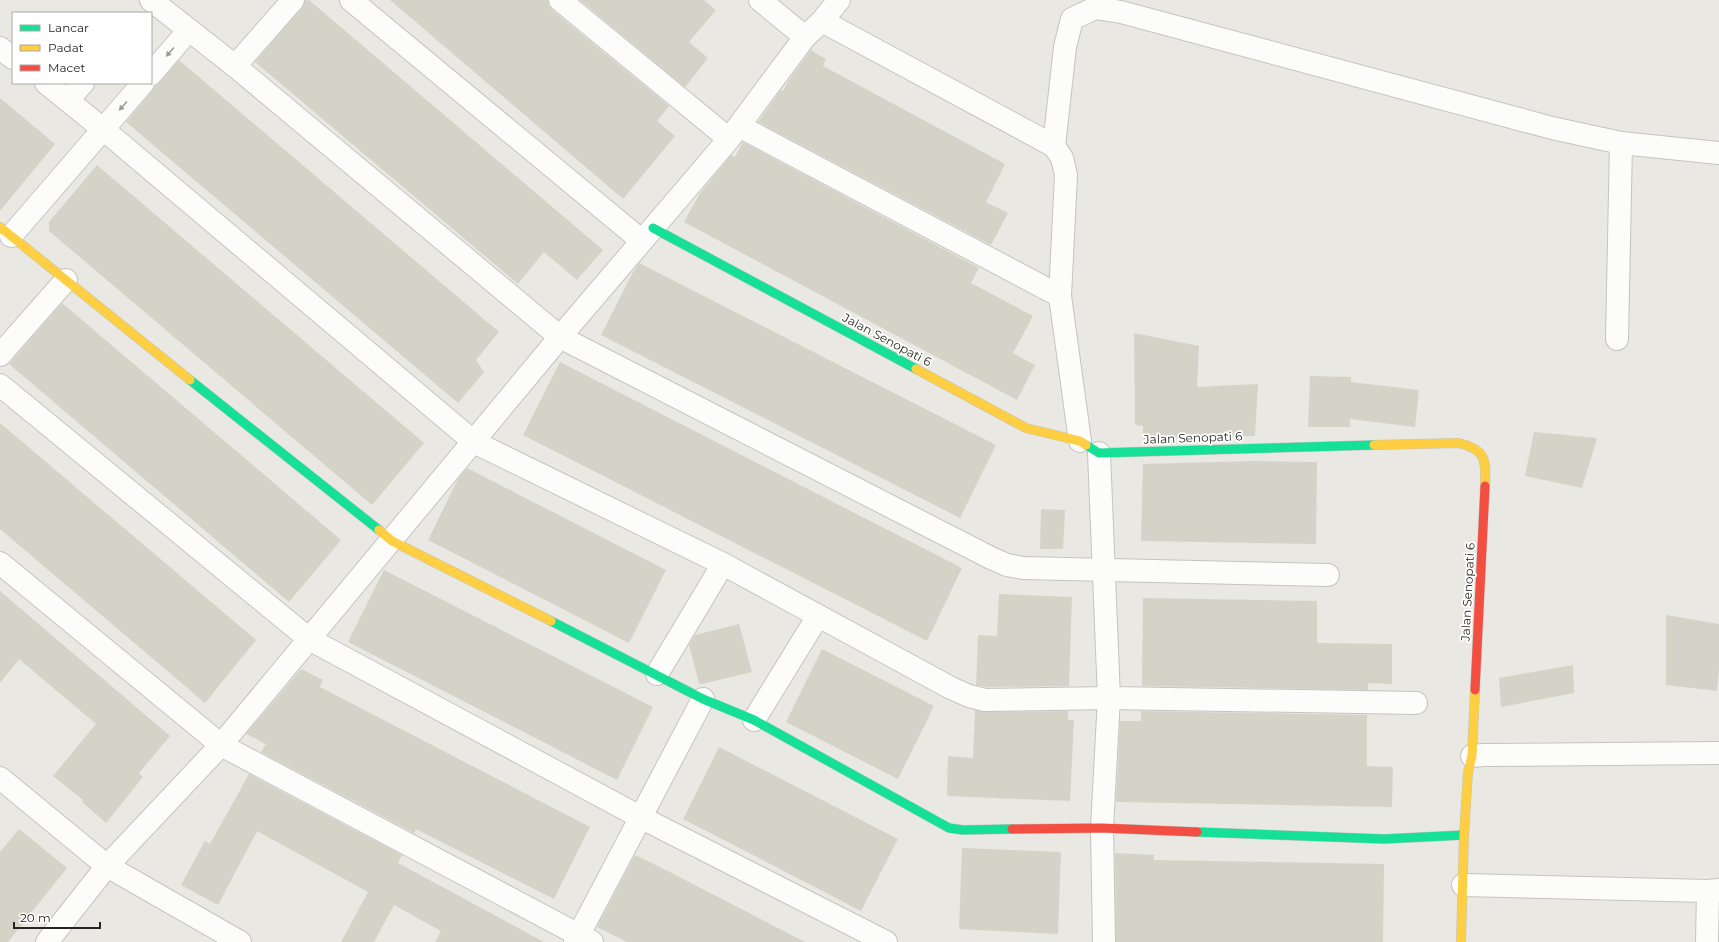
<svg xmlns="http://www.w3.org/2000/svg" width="1719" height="942" font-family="Montserrat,sans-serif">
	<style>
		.building { fill: #d5d3c8 }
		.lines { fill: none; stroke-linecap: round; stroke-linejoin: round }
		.street-casing { stroke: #c4c4c0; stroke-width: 24 }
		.fast-casing { stroke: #c4c4c0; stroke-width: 10 }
		.slow-casing { stroke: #c4c4c0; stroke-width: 10 }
		.jam-casing { stroke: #c4c4c0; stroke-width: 10 }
		.street { stroke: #fcfcfb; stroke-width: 22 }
		.fast { stroke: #16e098; stroke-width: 9 }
		.slow { stroke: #ffcf43; stroke-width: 9 }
		.jam { stroke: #f24e42; stroke-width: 9 }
		.oneway { fill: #9c9c9a }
		.labels { text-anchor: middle; stroke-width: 3.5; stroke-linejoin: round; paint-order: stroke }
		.street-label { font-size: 12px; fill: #272624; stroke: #fff }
	</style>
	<rect width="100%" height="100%" fill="#e9e8e3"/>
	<g class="building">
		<polygon points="305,0 309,0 603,250 577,280 544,252 518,284 255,62 302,8"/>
		<polygon points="390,0 548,0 548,5 552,10 669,106 657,121 675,136 623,199"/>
		<polygon points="580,0 704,0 716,10 689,42 708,58 685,87"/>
		<polygon points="811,50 826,59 823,66 1005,164 986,202 1008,213 991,245 758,122 781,90 783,91 789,80"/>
		<polygon points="179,60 499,332 476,360 484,372 458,403 126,122 152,91 155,86 160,82"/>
		<polygon points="0,98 55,144 0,211"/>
		<polygon points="743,142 979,268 971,283 1033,316 1013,353 1035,365 1017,400 684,222 700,193 731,155 735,157"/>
		<polygon points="97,165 424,443 372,505 49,231 49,222"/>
		<polygon points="639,263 996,445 960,518 601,335 632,274"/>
		<polygon points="62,303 341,540 289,602 9,364"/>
		<polygon points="1134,333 1199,346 1197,387 1258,384 1255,436 1143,439 1143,426 1135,425"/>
		<polygon points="560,362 962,568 927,641 523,435"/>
		<polygon points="1310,376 1351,377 1351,382 1419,390 1415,427 1350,419 1350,427 1308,427"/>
		<polygon points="0,423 256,640 205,703 0,529"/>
		<polygon points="1534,432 1597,438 1582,488 1525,476"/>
		<polygon points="1253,461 1317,462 1316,544 1141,541 1143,464"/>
		<polygon points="467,468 666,570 629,643 428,540 458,479"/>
		<polygon points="1041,509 1065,510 1063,549 1040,549"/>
		<polygon points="384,570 653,707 617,780 348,642"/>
		<polygon points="0,591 170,736 139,773 143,777 106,823 82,802 83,800 53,776 96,724 19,659 0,683"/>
		<polygon points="999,594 1072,597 1069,686 986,687 976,685 978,635 997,636"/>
		<polygon points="1143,598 1317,601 1317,643 1392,644 1392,684 1368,683 1368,690 1142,686"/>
		<polygon points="1666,615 1719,624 1719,669 1717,691 1666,685"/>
		<polygon points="739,624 752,672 702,684 699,683 689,645 695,635"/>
		<polygon points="822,649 934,706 898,779 786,722"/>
		<polygon points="1573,665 1574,693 1501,707 1499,678"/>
		<polygon points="301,669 323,680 320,687 590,827 554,899 416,829 414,833 261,752 266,744 246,734"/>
		<polygon points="975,710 985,712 1068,711 1068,720 1074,720 1070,801 947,796 948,756 973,758"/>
		<polygon points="1141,711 1367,715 1367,766 1393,767 1392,807 1116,802 1120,721 1141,721"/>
		<polygon points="719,747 898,839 861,911 683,819"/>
		<polygon points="249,774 402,855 398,863 544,942 435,942 441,931 394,905 374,942 341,942 368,892 257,831 218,905 181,885 205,841 210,844"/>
		<polygon points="19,829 67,868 8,942 0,942 0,852"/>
		<polygon points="962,848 1061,852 1058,934 959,929"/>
		<polygon points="1115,853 1154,855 1154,860 1384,864 1383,942 1116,942"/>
		<polygon points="635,855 664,869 805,942 627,942 597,927"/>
	</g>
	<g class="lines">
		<g class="street-casing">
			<g id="street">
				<polyline points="151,0 235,66 560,337 991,558 1007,565 1023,568 1328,575"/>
				<polyline points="351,0 642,241"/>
				<polyline points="560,0 729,139"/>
				<polyline points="760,0 805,37"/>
				<polyline points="822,21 1054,146 1062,158 1066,175 1060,296 1080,441"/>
				<polyline points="0,48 13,58"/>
				<polyline points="235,66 293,0"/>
				<polyline points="151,74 189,30"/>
				<polyline points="46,83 103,129 474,442 723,564 951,688 969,696 985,700 1109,698 1416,703"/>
				<polyline points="68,100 83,83"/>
				<polyline points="739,126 1060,296"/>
				<polyline points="1054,146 1065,47 1072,19 1095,8 1121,12 1552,128 1621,143 1719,153"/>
				<polyline points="11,236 143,83"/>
				<polyline points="1617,339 1621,143"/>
				<polyline points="0,355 66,280"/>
				<polyline points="0,385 309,639 640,817 886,942"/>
				<polyline points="1099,453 1109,698 1102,828 1104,942"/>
				<polyline points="0,563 221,745 592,942"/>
				<polyline points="657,674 723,564"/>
				<polyline points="754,720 818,616"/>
				<polyline points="1472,756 1484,755 1719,753"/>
				<polyline points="0,778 107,866 240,942"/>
				<polyline points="1463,885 1708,891 1719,890"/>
				<polyline points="47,942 107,866 221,745 560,337 729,139 805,37 822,21 839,0"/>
				<polyline points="575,942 703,699"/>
				<polyline points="1707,942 1708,891"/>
			</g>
		</g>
		<g class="fast-casing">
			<g id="fast">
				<polyline points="653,228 916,369"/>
				<polyline points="190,380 379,530"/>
				<polyline points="1086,445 1099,453 1374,445"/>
				<polyline points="551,621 703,699 754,720 949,828 963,830 1012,829"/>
				<polyline points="1197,832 1384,839 1464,835"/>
			</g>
		</g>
		<g class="slow-casing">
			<g id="slow">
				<polyline points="0,227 190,380"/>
				<polyline points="916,369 1026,428 1080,441 1086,445"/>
				<path d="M1374 445 1459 443C1487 450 1486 461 1485 486"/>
				<polyline points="379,530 392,541 551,621"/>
				<polyline points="1461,942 1464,835 1468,772 1472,756 1475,690"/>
			</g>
		</g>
		<g class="jam-casing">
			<g id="jam">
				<polyline points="1475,690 1485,486"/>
				<polyline points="1012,829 1102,828 1197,832"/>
			</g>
		</g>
		<use href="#street" class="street"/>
		<use href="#fast" class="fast"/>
		<use href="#slow" class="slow"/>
		<use href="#jam" class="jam"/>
	</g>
	<defs><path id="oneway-solid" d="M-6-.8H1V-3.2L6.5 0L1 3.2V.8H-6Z"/></defs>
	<g class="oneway">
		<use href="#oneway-solid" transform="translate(170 52) rotate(131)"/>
		<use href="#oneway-solid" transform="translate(123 106) rotate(131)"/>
	</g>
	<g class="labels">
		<g class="street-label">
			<text transform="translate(887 340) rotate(28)" y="4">Jalan Senopati 6</text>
			<text transform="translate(1193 438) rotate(-2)" y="4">Jalan Senopati 6</text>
			<text transform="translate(1468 592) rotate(-87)" y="4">Jalan Senopati 6</text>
		</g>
	</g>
	<rect x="12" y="12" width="140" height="72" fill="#ffffff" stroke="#a9a8a7"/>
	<rect x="20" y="25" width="20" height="6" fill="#16e098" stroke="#a9a8a7"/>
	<text x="48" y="32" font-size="12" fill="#272624">Lancar</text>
	<rect x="20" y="45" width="20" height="6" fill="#ffcf43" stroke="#a9a8a7"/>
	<text x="48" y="52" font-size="12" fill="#272624">Padat</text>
	<rect x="20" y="65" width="20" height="6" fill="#f24e42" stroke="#a9a8a7"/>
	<text x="48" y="72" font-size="12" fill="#272624">Macet</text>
	<path d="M14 922v6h86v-6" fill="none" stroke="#272624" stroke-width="2"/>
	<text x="20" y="922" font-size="12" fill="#272624" stroke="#ffffff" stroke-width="3" paint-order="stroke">20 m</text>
</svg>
